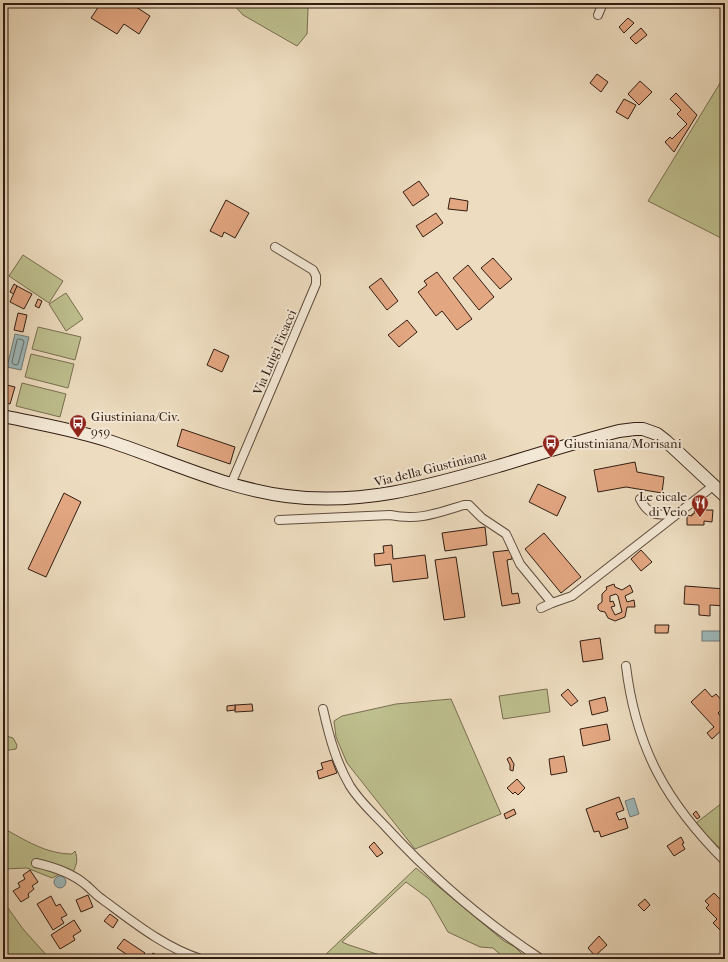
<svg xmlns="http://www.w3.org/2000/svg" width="728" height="962" font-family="'IM FELL French Canon',serif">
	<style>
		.green { fill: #bebf8e; stroke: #786e50 }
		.water { fill: #9db9bc; stroke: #727b78 }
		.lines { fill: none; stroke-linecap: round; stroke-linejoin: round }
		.shore { stroke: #676b67; stroke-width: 1 }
		.building { fill: #e2a681; stroke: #311d12; fill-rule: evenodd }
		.street-casing { stroke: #604d3d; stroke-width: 10 }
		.secondary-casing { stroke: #311d12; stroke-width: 14 }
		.street { stroke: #f3e8d5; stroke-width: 8 }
		.secondary { stroke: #f3e8d5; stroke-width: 12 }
		.labels { text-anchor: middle; stroke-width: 4; stroke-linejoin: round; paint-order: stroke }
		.street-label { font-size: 13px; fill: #311d12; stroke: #f3e8d5 }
		.poi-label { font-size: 13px; fill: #311d12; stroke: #f3e8d5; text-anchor: start }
	</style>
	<rect width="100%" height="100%" fill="#eddcbf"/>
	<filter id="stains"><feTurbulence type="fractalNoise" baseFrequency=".005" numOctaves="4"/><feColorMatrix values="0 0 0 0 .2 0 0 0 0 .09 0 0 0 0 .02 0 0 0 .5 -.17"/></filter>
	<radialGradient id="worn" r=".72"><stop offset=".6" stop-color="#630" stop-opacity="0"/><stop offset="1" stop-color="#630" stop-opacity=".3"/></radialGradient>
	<g class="green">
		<polygon points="232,3 305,3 308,9 307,34 297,46 243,15"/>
		<polygon points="725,75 725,240 648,201"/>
		<polygon points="23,255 63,281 49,303 9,276"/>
		<polygon points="66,293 83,319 66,331 49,304"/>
		<polygon points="38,327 81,337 75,360 32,349"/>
		<polygon points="31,354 74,364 68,388 25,377"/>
		<polygon points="22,383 66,394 60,417 16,406"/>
		<polygon points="547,689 550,712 503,719 499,696"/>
		<polygon points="451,699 501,814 415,849 347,763 336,737 334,721 342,716 396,704"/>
		<polygon points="3,735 13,738 17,745 16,749 3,751"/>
		<polygon points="722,803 725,807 725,853 707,836 696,823"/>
		<path d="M3 828C25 840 46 854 72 854L75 851C78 859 77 864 73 872L60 874 52 878 27 868 3 869Z"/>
		<polygon points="416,868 504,941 515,947 527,959 502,959 502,956 493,948 480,947 448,932 429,899 406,882 342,942 349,945 386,957 387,959 321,959"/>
		<polygon points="3,901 23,929 50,959 3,959"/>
	</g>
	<g class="water">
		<polygon points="15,334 29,337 21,370 7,367"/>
		<rect x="702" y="631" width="21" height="10"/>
		<polygon points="634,798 639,814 630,817 625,801"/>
		<circle cx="60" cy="882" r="6"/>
	</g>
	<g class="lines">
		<polygon class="shore" points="19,339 23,340 24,342 18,364 16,365 13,364 12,362 17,340"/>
	</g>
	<g class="building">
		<polygon points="95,3 130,3 150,16 139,34 124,24 117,34 91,18 99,6"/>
		<polygon points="628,18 634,23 624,33 619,27"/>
		<polygon points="641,28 647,35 636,44 630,38"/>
		<polygon points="597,74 608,82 601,92 590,83"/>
		<polygon points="640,81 652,92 639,105 628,94"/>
		<polygon points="676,93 697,115 674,152 665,142 670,137 672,139 687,124 677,114 681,110 670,99"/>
		<polygon points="624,99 636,105 628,119 616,112"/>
		<polygon points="419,181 429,195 413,206 403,192"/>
		<polygon points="450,198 468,201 467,211 448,209"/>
		<polygon points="226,200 249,213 235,238 224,232 222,237 210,231"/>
		<polygon points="436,213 443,223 423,237 416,226"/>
		<polygon points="493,258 512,279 500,289 481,268"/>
		<polygon points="468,265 494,297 479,310 453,278"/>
		<polygon points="437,272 472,319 457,330 442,311 436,316 418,292 427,285 424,281"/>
		<polygon points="381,278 398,301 387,310 369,287"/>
		<polygon points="14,284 17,286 14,294 10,292"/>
		<polygon points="17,286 32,294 24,309 10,302"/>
		<polygon points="38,299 42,301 39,308 35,306"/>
		<polygon points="18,313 27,315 23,332 14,330"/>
		<polygon points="407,320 417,332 399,347 388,335"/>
		<polygon points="214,349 229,356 222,372 207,365"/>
		<polygon points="3,384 15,387 10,404 3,402"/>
		<polygon points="182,429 235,447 230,464 177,446"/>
		<polygon points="635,462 637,472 664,477 662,493 626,487 598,492 594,470"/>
		<polygon points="538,484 566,497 557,516 529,502"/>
		<polygon points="64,493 81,502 46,577 28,569"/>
		<polygon points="695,507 703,507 703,510 713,510 712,522 704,521 704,525 687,525 687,515 692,516 692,514 694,514"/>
		<polygon points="485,527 487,545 445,551 442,533"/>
		<polygon points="544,533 581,577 561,593 525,549"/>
		<polygon points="392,545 393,559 425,555 428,578 393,582 391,564 375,566 374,554 384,553 383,546"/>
		<polygon points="511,550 512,559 507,560 512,594 518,593 520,603 502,606 493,552"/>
		<polygon points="641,550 652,562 641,571 631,559"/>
		<polygon points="456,557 465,617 444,620 435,560"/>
		<path d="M614 584 615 587 622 590 630 585 633 592 625 596 627 602 634 600 635 607H627L625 617 615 621 608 618 605 612 600 611 598 609V605L602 602V594L607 589 606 587ZM616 594 618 596 622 612 615 615 611 607 615 606 613 601 610 602V596Z"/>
		<polygon points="685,586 725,589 725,606 710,605 710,616 699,615 699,605 684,604"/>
		<polygon points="655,625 669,625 668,633 655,633"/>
		<polygon points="600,638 603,659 583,662 580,641"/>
		<polygon points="568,689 578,701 571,706 561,695"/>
		<polygon points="705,689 712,697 716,694 725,704 725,706 718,713 725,721 725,727 712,739 707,733 714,727 691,702"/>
		<polygon points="605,697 608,711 592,715 589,701"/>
		<polygon points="252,704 253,711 235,712 235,705"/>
		<polygon points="235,705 235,710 227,711 227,706"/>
		<polygon points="607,724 610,740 583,746 580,729"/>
		<polygon points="564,756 567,772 551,775 549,759"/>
		<polygon points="510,757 514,764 513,771 510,770 510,765 507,759"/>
		<polygon points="332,760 337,773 319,779 317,771 323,769 321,763"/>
		<polygon points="517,779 525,788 518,795 515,792 513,794 507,788"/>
		<polygon points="619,797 624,810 616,813 619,820 625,818 628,828 601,837 599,831 594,832 586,809"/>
		<polygon points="514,809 516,814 506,819 504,814"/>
		<polygon points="696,811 700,817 697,819 693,814"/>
		<polygon points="681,837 684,843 682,844 685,849 674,856 667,846"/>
		<polygon points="374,842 383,853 377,857 369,847"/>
		<polygon points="30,870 38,882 32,886 34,889 28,894 29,897 21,902 13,891 20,887 18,883 25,879 23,875"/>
		<polygon points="714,893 725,904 725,927 721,931 713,923 717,919 706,908 709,905 705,901"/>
		<polygon points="88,895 93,907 81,912 76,900"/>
		<polygon points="51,896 56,906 60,904 67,915 61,918 64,923 53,930 37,904"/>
		<polygon points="645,899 650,905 644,911 638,905"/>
		<polygon points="110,914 118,920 113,928 104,921"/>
		<polygon points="74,920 81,931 73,936 75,940 60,949 51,935"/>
		<polygon points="599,936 607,945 595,956 588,948"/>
		<polygon points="124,939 145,953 141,959 127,959 129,956 117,948"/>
		<polygon points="153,953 160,957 158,959 149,959"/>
	</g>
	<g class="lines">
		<g class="street-casing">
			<g id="street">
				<polyline points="598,15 603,3"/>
				<polyline points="231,484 316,284 316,276 313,270 275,247"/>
				<path d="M640 499C649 517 658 515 676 514"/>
				<path d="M279 520 390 515C419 521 437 513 464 505H469L482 518 506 534 520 564 552 603 572 596 713 486"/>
				<polyline points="541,608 552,603"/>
				<path d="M626 666C636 749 667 803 725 861"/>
				<path d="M323 709C329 736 336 762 350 786 360 802 374 814 386 827 432 877 484 922 541 959"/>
				<path d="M36 863C54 867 72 873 86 885 91 889 96 895 102 899 132 921 165 948 201 959"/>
			</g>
		</g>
		<g class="secondary-casing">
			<path id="secondary" d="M3 416C39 424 77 430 112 442 169 461 225 488 286 496 362 506 429 486 502 465 541 453 580 441 619 431L635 429H643L657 434 666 441 725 496"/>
		</g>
		<use href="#street" class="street"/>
		<use href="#secondary" class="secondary"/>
	</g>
	<defs>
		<g id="bus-pin" transform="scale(0.9)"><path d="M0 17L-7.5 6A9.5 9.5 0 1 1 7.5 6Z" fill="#8f2418" stroke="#f3e8d5"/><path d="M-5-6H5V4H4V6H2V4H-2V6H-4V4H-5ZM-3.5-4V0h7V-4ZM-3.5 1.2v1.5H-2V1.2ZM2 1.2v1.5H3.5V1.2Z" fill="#fff"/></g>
		<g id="restaurant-pin" transform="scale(0.9)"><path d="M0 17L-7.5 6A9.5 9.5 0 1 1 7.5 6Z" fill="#8f2418" stroke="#f3e8d5"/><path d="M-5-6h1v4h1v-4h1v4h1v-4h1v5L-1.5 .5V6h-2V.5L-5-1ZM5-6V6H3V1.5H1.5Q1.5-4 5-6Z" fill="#fff"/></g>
	</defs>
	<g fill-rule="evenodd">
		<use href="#bus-pin" x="78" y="423"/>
		<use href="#bus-pin" x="551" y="443"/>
		<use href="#restaurant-pin" x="700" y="503"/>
	</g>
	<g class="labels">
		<g class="street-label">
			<text transform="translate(274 352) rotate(-67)" y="5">Via Luigi Ficacci</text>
			<text transform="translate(430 468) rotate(-14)" y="5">Via della Giustiniana</text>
		</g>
		<g class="poi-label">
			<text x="91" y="421">Giustiniana/Civ.<tspan x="91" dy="15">959</tspan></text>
			<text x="564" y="448">Giustiniana/Morisani</text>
			<text x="687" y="501" text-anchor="end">Le cicale<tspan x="687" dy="15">di Veio</tspan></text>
		</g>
	</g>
	<rect width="728" height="962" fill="none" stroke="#eddcbf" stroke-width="16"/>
	<rect x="4" y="4" width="720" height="954" fill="none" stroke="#311d12" stroke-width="2"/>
	<rect x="8" y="8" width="712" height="946" fill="none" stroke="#311d12"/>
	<rect width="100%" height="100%" filter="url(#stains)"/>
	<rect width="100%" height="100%" fill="url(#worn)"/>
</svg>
